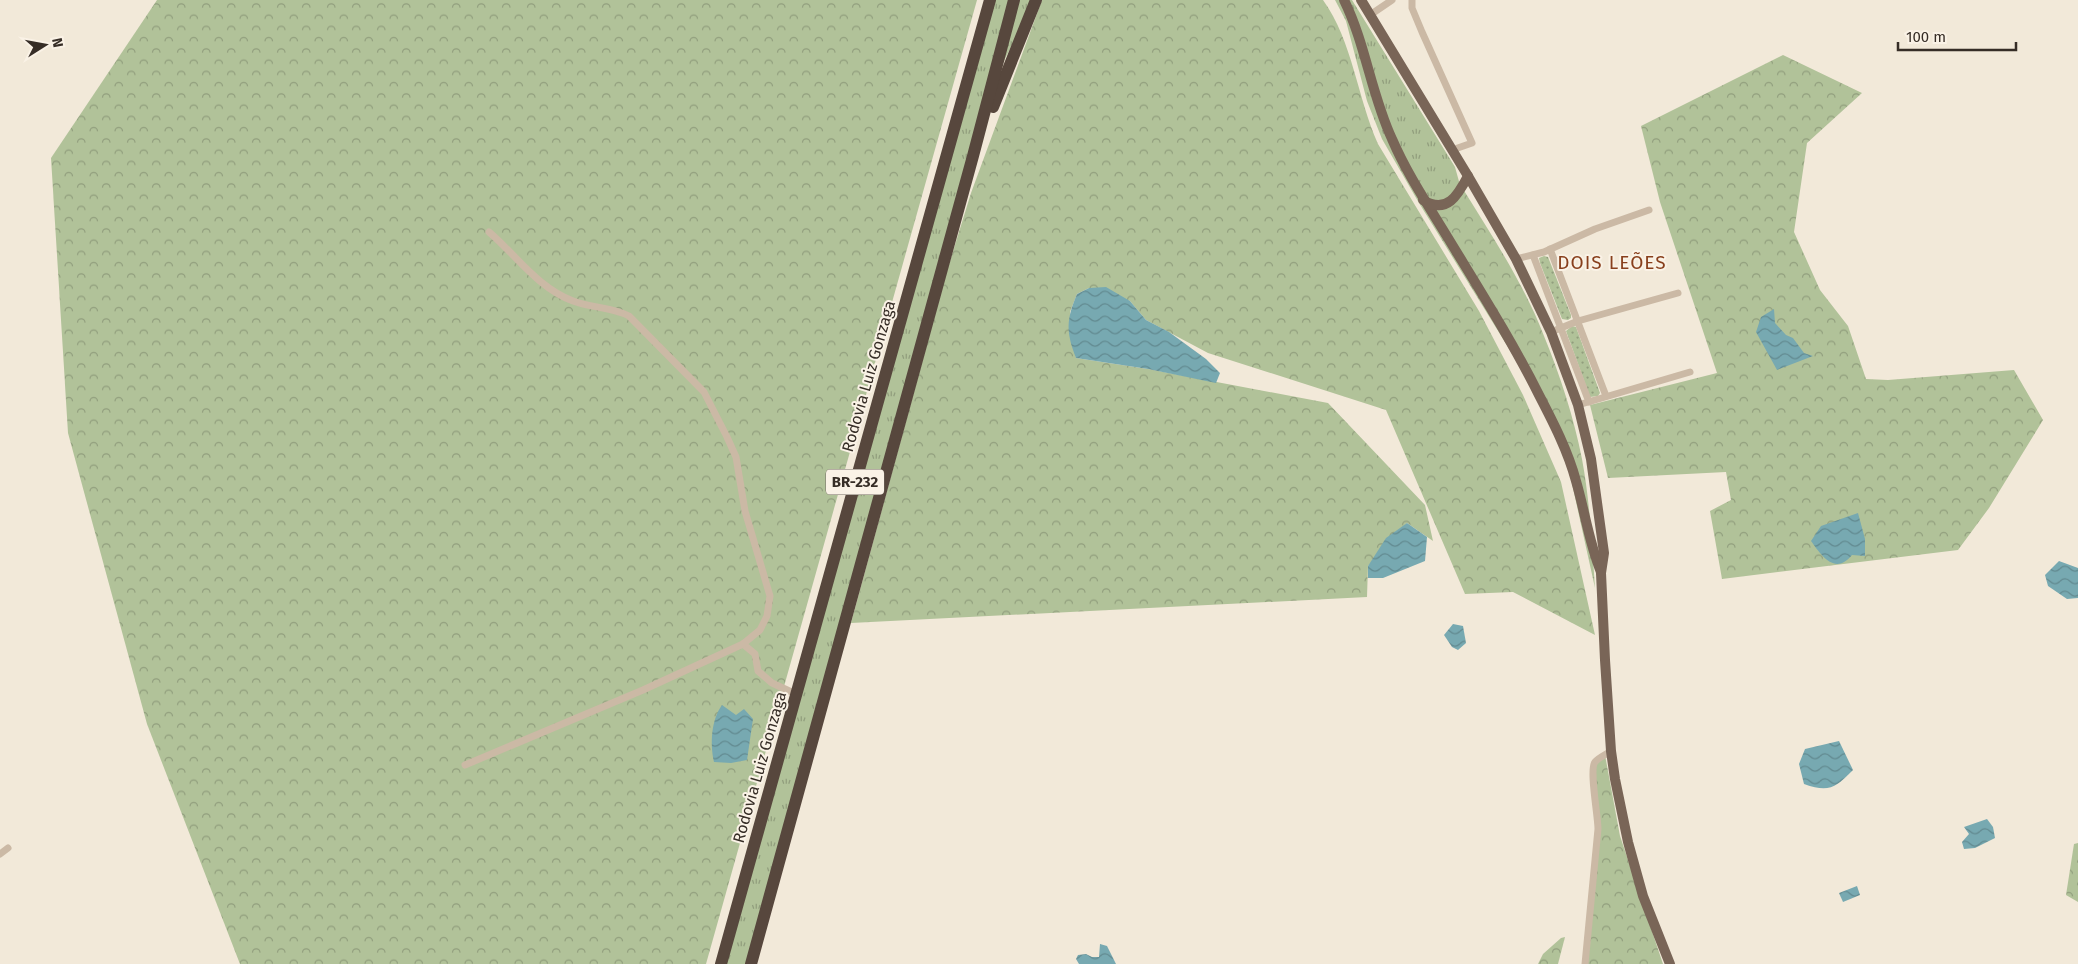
<svg xmlns="http://www.w3.org/2000/svg" width="2078" height="964" font-family="'Fira Sans',sans-serif">
	<style>
		.grass { fill: url(#grass-tufts) }
		.forest { fill: url(#forest-crowns) }
		.park { fill: url(#park-dots) }
		.water { fill: url(#water-waves) }
		.lines { fill: none; stroke-linecap: round; stroke-linejoin: round }
		.street { stroke: #cbb9a5; stroke-width: 7 }
		.primary { stroke: #796557; stroke-width: 10 }
		.highway { stroke: #57473d; stroke-width: 12 }
		.labels { text-anchor: middle; stroke-width: 4; stroke-linejoin: round; paint-order: stroke }
		.shield { fill: #faf2e6; stroke: #716860; stroke-width: 1 }
		.shield-label { font-size: 15px; font-weight: bold; fill: #362d26 }
		.street-label { font-size: 16px; fill: #362d26; stroke: #faf2e6 }
		.quarter-label { font-size: 19px; letter-spacing: 1px; fill: #883f1c; stroke: #faf2e6 }
	</style>
	<defs>
		<pattern id="grass-tufts" width="24" height="20" patternUnits="userSpaceOnUse" patternTransform="scale(1.25)"><rect width="24" height="20" fill="#b1c299"/><path d="M3 7l-1-3M5 7V3M7 7l1-3M15 17l-1-3M17 17v-4M19 17l1-3" fill="none" stroke="#919e7d"/></pattern>
		<pattern id="forest-crowns" width="20" height="18" patternUnits="userSpaceOnUse" patternTransform="scale(1.25)"><rect width="20" height="18" fill="#b1c299"/><path d="M2 6a3 3 0 1 1 6 0M12 15a3 3 0 1 1 6 0" fill="none" stroke="#919e7d"/></pattern>
		<pattern id="park-dots" width="8" height="8" patternUnits="userSpaceOnUse" patternTransform="scale(1.25)"><rect width="8" height="8" fill="#b1c299"/><path d="M2 2h.1M6 6h.1" fill="none" stroke="#919e7d" stroke-width="1.8" stroke-linecap="round"/></pattern>
		<pattern id="water-waves" width="16" height="10" patternUnits="userSpaceOnUse" patternTransform="scale(1.25)"><rect width="16" height="10" fill="#77a9b1"/><path d="M0 5q4-4 8 0t8 0" fill="none" stroke="#628a90"/></pattern>
	</defs>
	<rect width="100%" height="100%" fill="#f2e9d9"/>
	<g class="grass">
		<polygon points="990,0 1014,0 747,964 723,964"/>
		<polygon points="1017,0 1034,0 1003,63"/>
		<polygon points="1335,0 1352,0 1455,167 1460,185 1446,203 1419,203 1382,139 1367,101 1346,21"/>
	</g>
	<g class="forest">
		<polygon points="157,0 977,0 706,964 240,964 147,724 68,433 51,158"/>
		<path d="M1042 0H1323C1353 42 1357 97 1378 144L1479 311 1523 395 1561 482 1595 635 1513 592 1465 594 1386 410 1208 353 1146 320 1130 301 1089 288 1077 294 1070 312 1076 358 1148 369 1328 403 1425 505 1433 541 1407 523 1368 566 1367 597 851 623 946 274 971 193Z"/>
		<polygon points="1783,55 1862,93 1807,143 1794,232 1820,290 1848,326 1866,379 1888,380 2014,370 2043,420 1989,508 1958,550 1722,579 1710,511 1731,500 1726,472 1608,478 1590,405 1717,373 1660,202 1641,126"/>
		<path d="M1463 189C1492 236 1524 284 1544 336 1560 375 1574 418 1582 459 1590 502 1592 545 1595 588L1569 470 1542 405 1529 381 1419 203 1436 207Z"/>
		<polygon points="1605,755 1620,836 1663,964 1586,964 1598,829 1595,762"/>
		<polygon points="2078,843 2078,902 2066,895 2074,844"/>
		<polygon points="1565,937 1558,964 1538,964 1543,954 1561,938"/>
	</g>
	<g class="park">
		<polygon points="1544,256 1548,257 1571,315 1571,318 1568,320 1562,319 1540,263 1539,258"/>
		<polygon points="1572,326 1576,327 1600,393 1598,396 1590,397 1566,331"/>
	</g>
	<g class="water">
		<path d="M1106 287 1130 301 1146 320 1169 332 1206 359 1220 373 1216 383 1148 369 1076 358C1066 332 1066 320 1077 294L1089 288Z"/>
		<polygon points="1774,309 1775,323 1786,335 1793,338 1804,353 1813,356 1777,370 1756,332 1761,317"/>
		<path d="M1858 513 1865 539V556L1852 555C1835 576 1821 555 1811 541L1821 526Z"/>
		<polygon points="1407,523 1427,537 1425,561 1383,578 1368,578 1368,566 1386,538"/>
		<polygon points="2059,561 2078,568 2078,598 2067,599 2048,586 2045,575"/>
		<polygon points="1453,624 1463,626 1466,643 1458,650 1452,647 1444,635"/>
		<path d="M722 705 736 715 744 709 753 719 747 760 731 763 714 762C710 744 711 720 722 705Z"/>
		<path d="M1839 741 1853 770C1835 788 1829 793 1804 784L1799 764 1805 749Z"/>
		<polygon points="1987,819 1993,827 1995,838 1975,848 1964,849 1962,842 1969,834 1964,827"/>
		<polygon points="1857,886 1860,895 1843,902 1839,893"/>
		<polygon points="1100,944 1107,946 1116,964 1079,964 1076,959 1078,955 1086,954 1092,957 1099,957"/>
	</g>
	<g class="lines">
		<g class="street">
			<polyline points="1412,0 1412,8 1422,32 1472,143 1452,150"/>
			<polyline points="1370,15 1392,0"/>
			<polyline points="1550,249 1606,396"/>
			<polyline points="1533,255 1589,402"/>
			<polyline points="1516,259 1544,252 1595,229 1649,210"/>
			<polyline points="1551,332 1578,321 1678,293"/>
			<polyline points="1578,405 1690,372"/>
			<polyline points="743,644 755,654 758,671 772,683 796,694"/>
			<path d="M465 765 643 690 743 644 760 630 767 616 770 596 745 511 736 457 727 437 704 392 629 316C612 307 591 308 573 301 538 288 516 255 489 232"/>
			<polyline points="0,854 8,848"/>
			<path d="M1585 964 1598 829C1598 816 1589 769 1595 762 1598 758 1607 754 1611 751"/>
		</g>
		<g class="primary">
			<path d="M1344 0C1366 45 1371 94 1392 139 1407 174 1428 205 1448 238 1479 289 1512 341 1539 395 1553 422 1568 451 1576 481 1585 512 1589 543 1601 572"/>
			<polyline points="1361,0 1468,176 1516,259 1551,332 1578,405 1591,459 1604,553 1601,573 1605,660 1611,751 1615,779 1628,842 1643,896 1670,964"/>
			<path d="M1423 200C1447 215 1458 195 1468 176"/>
		</g>
		<g class="highway">
			<polyline points="993,107 1036,0"/>
			<polyline points="721,964 990,0"/>
			<polyline points="751,964 973,156 1014,0"/>
		</g>
	</g>
	<g class="labels">
		<rect class="shield" x="826" y="469.5" width="58" height="25" rx="4"/>
		<g class="shield-label">
			<text x="855" y="487">BR-232</text>
		</g>
		<g class="street-label">
			<text transform="translate(868 376) rotate(-74)" y="6">Rodovia Luiz Gonzaga</text>
			<text transform="translate(759 767) rotate(-74)" y="6">Rodovia Luiz Gonzaga</text>
		</g>
		<g class="quarter-label">
			<text x="1612" y="269">DOIS LEÕES</text>
		</g>
	</g>
	<g transform="translate(45 45) rotate(79)" stroke="#faf2e6" stroke-width="4" paint-order="stroke">
	<path d="M0-4L9 19L0 12L-9 19Z" fill="#362d26"/>
	<text y="-8" font-size="14" font-weight="bold" text-anchor="middle" fill="#362d26">N</text>
	</g>
	<path d="M1898 42v8h118v-8" fill="none" stroke="#362d26" stroke-width="2.5"/>
	<text x="1906" y="42" font-size="15" fill="#362d26" stroke="#faf2e6" stroke-width="4" paint-order="stroke">100 m</text>
</svg>
